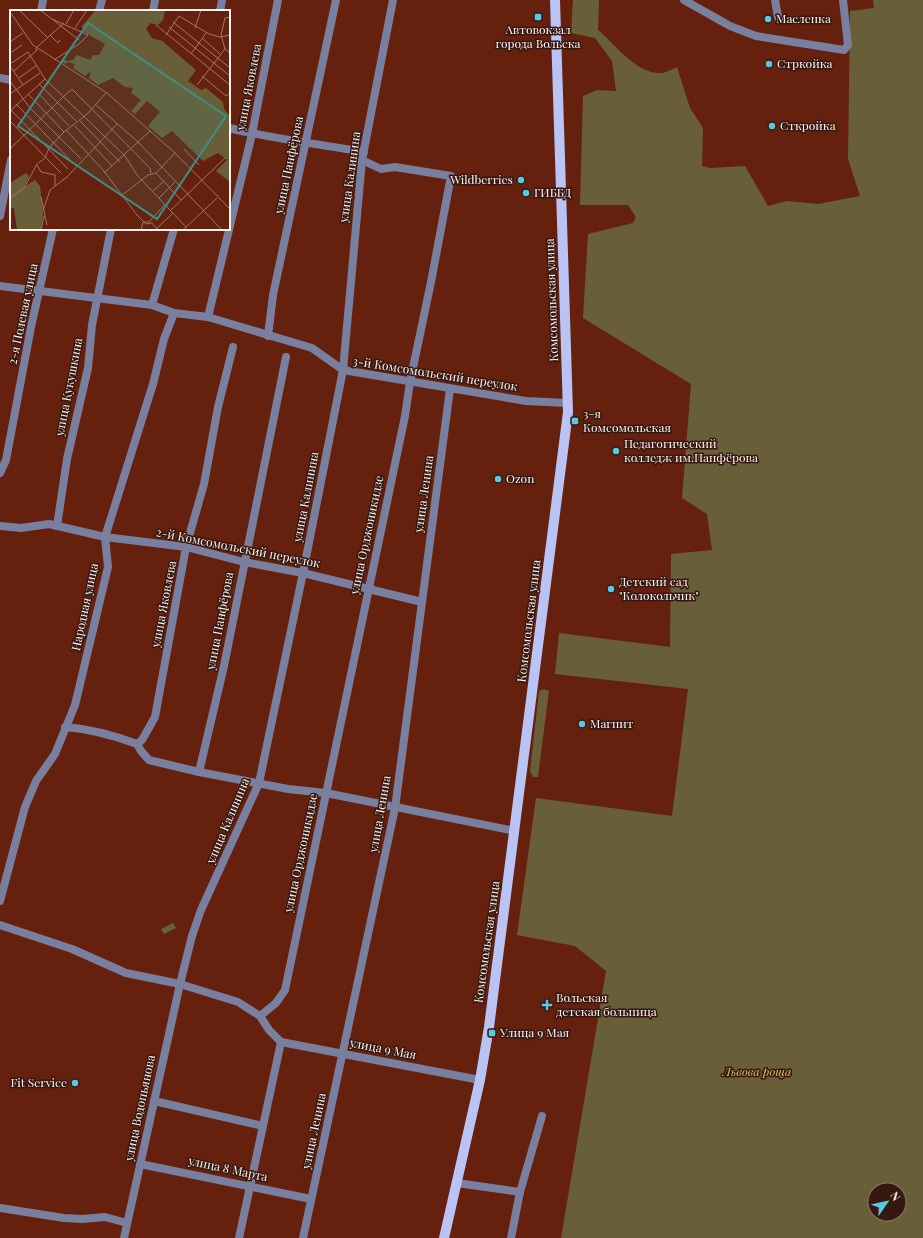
<svg xmlns="http://www.w3.org/2000/svg" width="923" height="1238" font-family="'Playfair Display',serif">
	<style>
		.green { fill: #685f39; fill-rule: evenodd }
		.lines { fill: none; stroke-linecap: round; stroke-linejoin: round }
		.minor { stroke: #797f9e; stroke-width: 8 }
		.major { stroke: #b9c3f4; stroke-width: 10 }
		.poi-dot { fill: #58c9e3; stroke: #371810; stroke-width: 1.5 }
		.labels { text-anchor: middle; stroke-width: 3; stroke-linejoin: round; paint-order: stroke }
		.poi-label { font-size: 12px; fill: #fcf3f0; stroke: #371810; text-anchor: start }
		.street-label { font-size: 12px; fill: #fcf3f0; stroke: #371810 }
		.park-label { font-size: 12px; font-style: italic; fill: #d8c160; stroke: #371810 }
		.inset-road { fill: none; stroke: #a27568; stroke-width: 1 }
		.view { fill: #3e8f88; fill-opacity: 0.15; stroke: #3e8f88; stroke-width: 2 }
		.inset-edge { fill: none; stroke: #fcf3f0; stroke-width: 2 }
	</style>
	<rect width="100%" height="100%" fill="#66210e"/>
	<g class="green">
		<path d="M573 0H599L598 30C616 45 637 75 662 73 667 72 672 69 677 67L690 108 703 128 702 166 710 168 745 166 768 206 787 201 818 204 860 196 848 159 850 11 874 8 873 0H923V1238H561L606 971 575 946 517 935 536 798 672 816 688 689 555 674 559 633 670 647 671 554 712 550 707 514 682 498 691 384 583 318 588 234 633 223 636 217 628 205H580L583 96 597 90 616 91 612 61 595 38 571 33ZM875 1190H899V1214H875Z"/>
		<polygon points="544,689 549,691 538,777 533,777 530,771 539,691"/>
		<polygon points="173,923 176,928 164,934 161,929"/>
	</g>
	<g class="lines">
		<g class="minor">
			<polyline points="684,0 730,26 756,36 844,50 848,45 843,0"/>
			<polyline points="775,0 778,17"/>
			<polyline points="41,11 43,0"/>
			<polyline points="99,11 102,0"/>
			<polyline points="153,11 155,0"/>
			<polyline points="220,11 222,0"/>
			<polyline points="0,78 11,80"/>
			<path d="M229 128C273 139 319 144 364 152"/>
			<polyline points="0,216 11,160"/>
			<polyline points="0,286 152,305 174,313 208,317 312,348 343,370 526,401 568,403"/>
			<polyline points="152,305 174,229"/>
			<polyline points="208,317 252,134 278,0"/>
			<polyline points="268,336 273,295 336,0"/>
			<polyline points="0,473 6,460 31,327 53,229"/>
			<polyline points="0,526 21,528 49,524 105,537 186,547 244,562 303,573 422,602"/>
			<polyline points="57,526 67,459 88,368 92,325 111,229"/>
			<path d="M65 727C91 729 113 735 137 744L141 751 149 760 199 772 288 789 326 793 515 831"/>
			<polyline points="137,744 142,740 155,717 186,547 204,484 218,407 233,347"/>
			<polyline points="199,772 224,666 286,357"/>
			<polyline points="0,901 25,807 36,781 55,754 75,705 108,567 105,537 153,384 164,339 174,313"/>
			<polyline points="0,925 72,949 126,973 180,984 238,1002 260,1016 269,1030 281,1042"/>
			<polyline points="260,1016 276,1003 285,990 405,416 410,382 431,282 451,176 395,167 381,169 362,160"/>
			<polyline points="281,1042 480,1080"/>
			<polyline points="154,1101 263,1126"/>
			<polyline points="140,1164 311,1199"/>
			<polyline points="457,1183 520,1192"/>
			<polyline points="0,1208 64,1218 82,1219 105,1217 127,1223"/>
			<polyline points="124,1238 180,984 192,936 201,910 259,783 303,573 343,370 362,160 393,0"/>
			<polyline points="239,1238 281,1042"/>
			<polyline points="303,1238 395,808 450,389"/>
			<polyline points="511,1238 520,1192 542,1116"/>
		</g>
		<polyline class="major" points="444,1238 480,1080 489,1027 568,412 555,0"/>
	</g>
	<g class="poi-dot">
		<rect x="534" y="13" width="8" height="8" rx="2"/>
		<circle cx="768" cy="19" r="4"/>
		<circle cx="769" cy="64" r="4"/>
		<circle cx="772" cy="126" r="4"/>
		<circle cx="521" cy="180" r="4"/>
		<circle cx="526" cy="193" r="4"/>
		<rect x="571" y="417" width="8" height="8" rx="2"/>
		<circle cx="616" cy="451" r="4"/>
		<circle cx="498" cy="479" r="4"/>
		<circle cx="611" cy="589" r="4"/>
		<circle cx="582" cy="724" r="4"/>
		<path d="M545 999h4v4h4v4h-4v4h-4v-4h-4v-4h4z"/>
		<rect x="488" y="1029" width="8" height="8" rx="2"/>
		<circle cx="75" cy="1083" r="4"/>
	</g>
	<g class="labels">
		<g class="poi-label">
			<text x="776" y="23">Масленка</text>
			<text x="538" y="34" text-anchor="middle">Автовокзал<tspan x="538" dy="14">города Вольска</tspan></text>
			<text x="777" y="68">Стркойка</text>
			<text x="780" y="130">Сткройка</text>
			<text x="513" y="184" text-anchor="end">Wildberries</text>
			<text x="534" y="197">ГИББД</text>
			<text x="583" y="418">3-я<tspan x="583" dy="14">Комсомольская</tspan></text>
			<text x="624" y="448">Педагогический<tspan x="624" dy="14">колледж им.Панфёрова</tspan></text>
			<text x="506" y="483">Ozon</text>
			<text x="619" y="586">Детский сад<tspan x="619" dy="14">"Колокольчик"</tspan></text>
			<text x="590" y="728">Магнит</text>
			<text x="556" y="1002">Вольская<tspan x="556" dy="14">детская больница</tspan></text>
			<text x="500" y="1037">Улица 9 Мая</text>
			<text x="67" y="1087" text-anchor="end">Fit Service</text>
		</g>
		<g class="street-label">
			<text transform="translate(249 87) rotate(-79)" y="4">улица Яковлева</text>
			<text transform="translate(289 165) rotate(-78)" y="4">улица Панфёрова</text>
			<text transform="translate(350 177) rotate(-82)" y="4">улица Калинина</text>
			<text transform="translate(552 300) rotate(-92)" y="4">Комсомольская улица</text>
			<text transform="translate(23 314) rotate(-78)" y="4">2-я Полевая улица</text>
			<text transform="translate(435 374) rotate(9)" y="4">3-й Комсомольский переулок</text>
			<text transform="translate(69 387) rotate(-79)" y="4">улица Кукушкина</text>
			<text transform="translate(424 494) rotate(-82)" y="4">улица Ленина</text>
			<text transform="translate(306 497) rotate(-79)" y="4">улица Калинина</text>
			<text transform="translate(367 535) rotate(-78)" y="4">улица Орджоникидзе</text>
			<text transform="translate(238 548) rotate(11)" y="4">2-й Комсомольский переулок</text>
			<text transform="translate(164 604) rotate(-79)" y="4">улица Яковлева</text>
			<text transform="translate(85 607) rotate(-78)" y="4">Народная улица</text>
			<text transform="translate(220 621) rotate(-79)" y="4">улица Панфёрова</text>
			<text transform="translate(529 621) rotate(-83)" y="4">Комсомольская улица</text>
			<text transform="translate(380 814) rotate(-80)" y="4">улица Ленина</text>
			<text transform="translate(228 821) rotate(-67)" y="4">улица Калинина</text>
			<text transform="translate(301 853) rotate(-78)" y="4">улица Орджоникидзе</text>
			<text transform="translate(487 942) rotate(-82)" y="4">Комсомольская улица</text>
			<text transform="translate(383 1049) rotate(11)" y="4">улица 9 Мая</text>
			<text transform="translate(140 1108) rotate(-78)" y="4">улица Водопьянова</text>
			<text transform="translate(314 1131) rotate(-78)" y="4">улица Ленина</text>
			<text transform="translate(228 1169) rotate(12)" y="4">улица 8 Марта</text>
		</g>
		<g class="park-label">
			<text x="757" y="1076">Львова роща</text>
		</g>
	</g>
	<g transform="translate(10 10)">
		<rect width="220" height="220" fill="#66210e"/>
		<path d="M86 0H155L153 10 148 15 140 13 136 19 142 28 152 31 186 60 178 71 191 80 196 78 213 92 214 99 220 106V172L206 161 217 150 208 143 193 151 162 121 152 128 138 116 150 102 137 91 125 104 121 101 131 90 121 83 123 78 115 77 103 68 88 75 79 68 81 61 75 66 63 58 65 54 57 52 55 54 51 51 53 48 57 51 63 50 67 45 80 50 83 45H89L95 34 74 22 75 19 71 17ZM16 163 19 166 14 177 25 170 30 176 33 204 31 220H7L4 198H0V173Z" fill="#685f39"/>
		<path class="inset-road" d="M9 0 38 28M30 0 42 9 78 25 69 34 44 50M0 2 23 35 97 83 165 143 220 199M220 7 215 8 211 25 215 39 220 43M42 9 69 30M163 12 220 58M56 14 64 0M146 15 220 75M159 17 220 66M65 18 77 0M185 18 191 0M40 25 48 33 50 30M156 25 169 6 199 24 210 27 220 25M192 28 210 44M0 32 13 23M27 41 26 38 54 13M0 43 12 35M181 44 196 23M0 54 18 42 35 69 115 146 127 165 176 217M0 56 13 75M4 61 27 40M192 66 216 86 220 83M9 68 27 55M0 71 20 98 71 149M29 74 66 111M187 75 215 39M0 84 30 63M18 84 54 122M29 84 59 116M53 87 62 79 140 158 141 163M6 94 66 156M86 95 128 132 212 220M0 99 58 159M0 101 35 69M0 111 51 163M70 111 110 152M65 116 102 156M56 120 93 160 127 205 136 214 142 213 148 220M0 139 53 87M174 139 189 155M27 155 31 162 45 165V176M94 163 140 121M146 163 171 190M146 163 165 143M143 181 154 171M111 186 138 165 146 163M31 187 37 215M0 188 14 178 27 154 35 148 39 138 54 122 76 105 96 83M149 188 166 171M161 200 215 148M33 201 40 180 57 167 107 114M31 220 34 206M131 220 133 212H139L155 194M145 220 163 203M173 220 207 188"/>
		<path class="view" d="M78 13 216 106 147 209 8 116Z"/>
		<rect width="220" height="220" class="inset-edge"/>
	</g>
	<g transform="translate(887 1202) rotate(56)"><circle r="19" fill="#371810" stroke="#86706a"/>
	<path d="M0-3L7 15L0 10L-7 15Z" fill="#58c9e3"/>
	<text y="-6" font-size="11" font-weight="bold" text-anchor="middle" fill="#fcf3f0">N</text>
	</g>
</svg>
